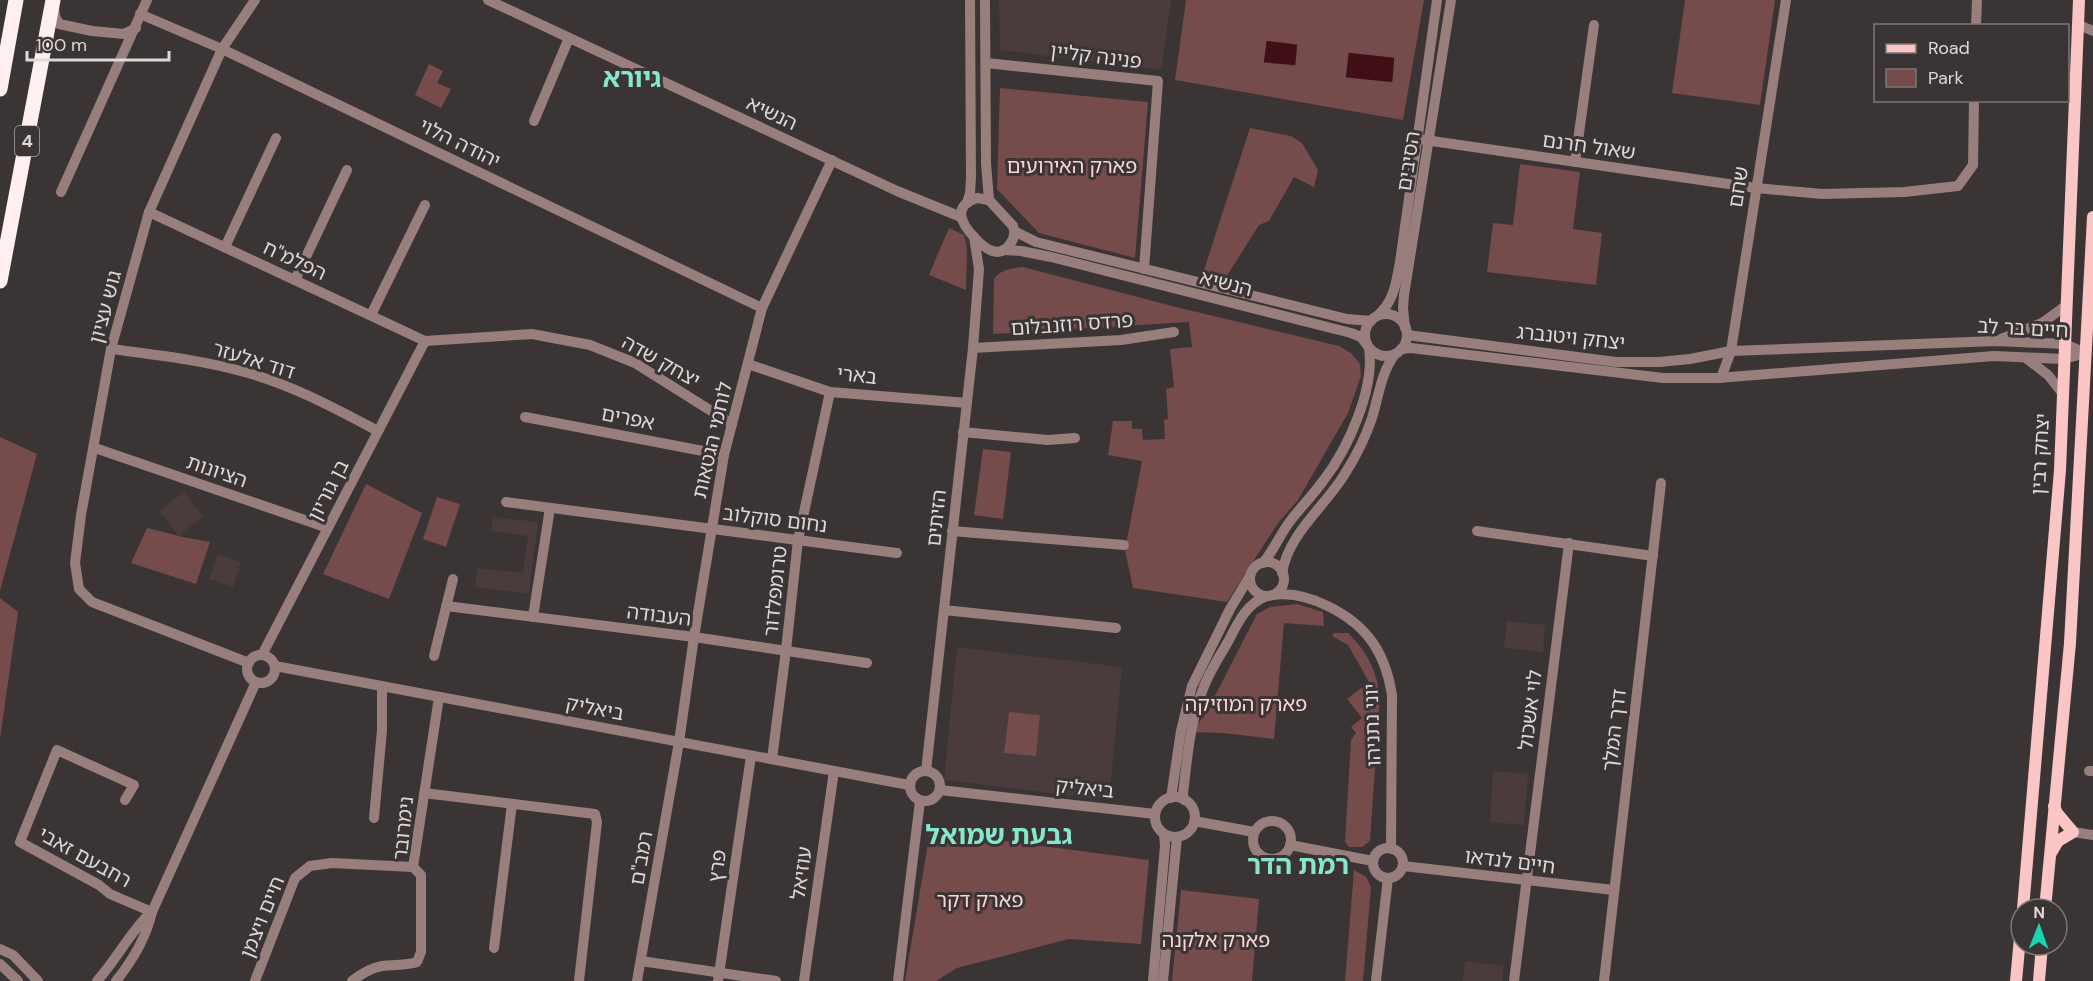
<svg xmlns="http://www.w3.org/2000/svg" width="2093" height="981" font-family="'DM Sans','Noto Sans Hebrew',sans-serif">
	<style>
		.built { fill: #4a3c3c }
		.green { fill: #754b4c }
		.water { fill: #3f0f15; stroke: #6e4c50; stroke-width: 1.5 }
		.lines { fill: none; stroke-linecap: round; stroke-linejoin: round }
		.minor { stroke: #997e7e; stroke-width: 10 }
		.major { stroke: #fcc5c5; stroke-width: 12 }
		.highway { stroke: #fef0f0; stroke-width: 15 }
		.labels { text-anchor: middle; stroke-width: 6; stroke-linejoin: round; paint-order: stroke }
		.shield { fill: #3b3434; stroke: #aca8a8; stroke-width: 1.5 }
		.shield-label { font-size: 18px; font-weight: bold; fill: #ddd9d9 }
		.street-label { font-size: 20px; fill: #ddd9d9; stroke: #3b3434 }
		.park-label { font-size: 20px; fill: #fad5d5; stroke: #3b3434 }
		.district-label { font-size: 26px; font-weight: bold; fill: #86e7ce; stroke: #3b3434 }
	</style>
	<rect width="100%" height="100%" fill="#3b3434"/>
	<g class="built">
		<polygon points="999,0 1171,0 1161,70 1000,50"/>
		<polygon points="184,492 203,516 179,536 159,511"/>
		<polygon points="493,517 538,522 529,594 475,587 477,568 523,573 528,536 491,531"/>
		<polygon points="218,554 241,562 233,587 209,579"/>
		<polygon points="1507,621 1545,625 1543,652 1504,648"/>
		<polygon points="957,647 1122,667 1109,800 944,780"/>
		<polygon points="1493,771 1528,774 1524,825 1490,822"/>
		<polygon points="1465,961 1504,966 1502,981 1463,981"/>
	</g>
	<g class="green">
		<polygon points="1186,0 1424,0 1403,120 1175,80"/>
		<polygon points="1685,0 1775,0 1760,105 1672,93"/>
		<polygon points="429,64 443,71 437,83 451,89 441,108 415,95"/>
		<polygon points="1000,88 1148,102 1135,258 1039,233 997,189"/>
		<polygon points="1250,128 1291,136 1302,143 1318,170 1314,187 1294,177 1269,221 1259,225 1225,279 1203,273"/>
		<polygon points="1520,164 1580,172 1573,229 1602,233 1596,285 1487,272 1493,223 1513,225"/>
		<polygon points="949,228 964,235 967,248 966,290 929,275"/>
		<path d="M1023 267 1176 307 1339 346 1351 353 1360 364 1361 376 1348 413 1298 500 1278 523 1227 602 1133 588 1125 550 1142 461 1108 455 1113 421H1132V429H1142L1143 440 1165 439 1164 420 1168 419 1166 389 1174 387 1170 349 1192 347 1189 322 993 334 994 279C1000 270 1012 268 1023 267Z"/>
		<polygon points="0,437 37,454 0,591"/>
		<polygon points="983,449 1011,452 1003,519 974,515"/>
		<polygon points="366,484 422,513 389,599 323,574"/>
		<polygon points="437,497 460,504 446,547 423,539"/>
		<polygon points="147,528 183,537 210,542 196,584 131,563"/>
		<polygon points="0,598 18,612 0,739"/>
		<polygon points="1297,604 1323,612 1324,626 1284,623 1274,739 1223,733 1191,732 1205,715 1257,614 1270,607"/>
		<path d="M1334 633H1348C1367 652 1376 669 1380 696L1370 841 1362 847H1349L1345 842 1351 740 1356 733 1351 727 1362 718 1347 699 1369 682 1348 645 1332 636Z"/>
		<polygon points="1009,712 1040,715 1036,756 1004,753"/>
		<polygon points="930,831 1149,860 1141,944 1069,939 957,968 936,981 905,981"/>
		<polygon points="1354,870 1366,877 1371,887 1363,981 1345,981"/>
		<polygon points="1181,890 1259,899 1252,981 1172,981"/>
	</g>
	<g class="water">
		<polygon points="1266,40 1298,44 1296,66 1263,63"/>
		<polygon points="1348,52 1395,57 1393,83 1345,78"/>
	</g>
	<g class="lines">
		<g class="minor">
			<polyline points="488,0 897,191 961,217"/>
			<polyline points="985,0 986,163 989,200"/>
			<polyline points="54,6 55,16 59,24 92,31 124,34 136,28"/>
			<polyline points="140,14 222,49 762,308"/>
			<polyline points="2079,25 2093,31"/>
			<polyline points="1976,26 1977,0"/>
			<polyline points="986,63 1158,81 1144,269"/>
			<polyline points="534,121 569,38"/>
			<polyline points="1418,139 1756,188 1822,194 1904,192 1958,186 1973,165 1974,100"/>
			<polyline points="1575,162 1594,25"/>
			<polyline points="61,192 147,0"/>
			<path d="M977 198 989 200 1013 226C1015 232 1015 238 1010 244 999 260 984 248 975 238 961 224 952 206 977 198Z"/>
			<polyline points="967,203 970,193 971,178 970,0"/>
			<polyline points="149,212 425,341 532,334 590,345 635,363 732,424"/>
			<polyline points="1014,231 1036,242 1347,319 1371,321"/>
			<polyline points="225,247 276,138"/>
			<polyline points="1003,250 1021,251 1051,257 1351,333 1361,337 1367,345"/>
			<polyline points="295,280 347,170"/>
			<circle cx="1386" cy="335" r="21"/>
			<polyline points="371,315 425,205"/>
			<path d="M1377 316C1394 302 1396 283 1400 262L1437 0"/>
			<polyline points="1405,328 1403,308 1404,295 1451,0"/>
			<polyline points="1407,335 1616,362 1659,362 1690,359 1731,351 1996,341 2065,344 2086,353"/>
			<polyline points="2001,339 2042,323 2067,305"/>
			<polyline points="973,348 1121,340 1174,332"/>
			<path d="M111 349C157 355 203 360 248 373 294 386 336 409 378 431"/>
			<polyline points="1401,349 1411,348 1663,378 1718,378 1994,356 2064,359 2086,353"/>
			<polyline points="2027,359 2048,375 2063,394"/>
			<polyline points="748,364 830,392 967,403"/>
			<polyline points="1721,378 1731,351 1786,0"/>
			<polyline points="525,417 724,455"/>
			<polyline points="963,432 1048,440 1075,438"/>
			<polyline points="95,448 328,528"/>
			<polyline points="506,502 897,553"/>
			<polyline points="952,531 1124,545"/>
			<polyline points="1477,531 1653,556"/>
			<circle cx="1267" cy="579" r="17"/>
			<path d="M1263 563C1274 550 1280 534 1291 520 1301 507 1313 495 1323 481 1348 449 1375 389 1369 348"/>
			<path d="M1282 573C1289 532 1326 506 1346 472 1356 456 1366 436 1372 418 1379 395 1381 373 1395 354"/>
			<path d="M1273 595C1308 590 1354 615 1373 643 1384 659 1389 676 1392 695L1391 849"/>
			<polyline points="446,606 694,637 867,663"/>
			<polyline points="944,610 1116,628"/>
			<polyline points="533,617 550,508"/>
			<polyline points="262,655 425,341"/>
			<circle cx="261" cy="669" r="14"/>
			<polyline points="434,656 453,579"/>
			<polyline points="249,663 92,602 79,589 75,563 81,515 111,349 149,212 222,49 255,0"/>
			<polyline points="275,666 909,785"/>
			<polyline points="772,759 786,650 798,540 830,392"/>
			<circle cx="925" cy="786" r="15"/>
			<polyline points="926,771 973,348 979,269 974,237"/>
			<polyline points="2089,771 2093,771"/>
			<polyline points="940,790 1155,814"/>
			<polyline points="424,793 595,814 597,822 579,981"/>
			<circle cx="1175" cy="817" r="20"/>
			<polyline points="1171,798 1181,731 1192,686 1230,609 1250,576"/>
			<polyline points="125,800 134,785 57,750 20,842 99,885 110,894 152,912"/>
			<path d="M1184 800 1183 794C1187 759 1190 722 1203 689 1209 672 1220 656 1229 640 1238 622 1247 603 1267 596"/>
			<polyline points="374,818 382,730 382,686"/>
			<polyline points="1194,821 1254,832"/>
			<circle cx="1272" cy="840" r="19"/>
			<polyline points="2073,832 2093,835"/>
			<polyline points="1290,845 1373,861"/>
			<circle cx="1388" cy="863" r="15"/>
			<polyline points="1403,866 1614,890"/>
			<polyline points="413,867 439,697"/>
			<polyline points="494,948 512,804"/>
			<polyline points="0,949 13,955 38,981"/>
			<polyline points="641,961 776,981"/>
			<polyline points="0,964 18,981"/>
			<path d="M97 981C117 959 130 932 151 912"/>
			<path d="M116 981C133 960 146 938 152 912L256 682"/>
			<polyline points="255,981 295,878 310,866 332,863 413,867"/>
			<path d="M352 981C361 974 370 968 382 966 395 964 405 966 417 962L421 952V875L413 867"/>
			<polyline points="637,981 679,742 694,637 724,455 762,308 832,160"/>
			<polyline points="718,981 751,756"/>
			<polyline points="804,981 834,771"/>
			<polyline points="898,981 920,801"/>
			<polyline points="1153,981 1165,846 1164,834"/>
			<polyline points="1163,981 1177,837"/>
			<polyline points="1376,981 1388,878"/>
			<polyline points="1514,981 1569,543"/>
			<polyline points="1604,981 1661,483"/>
		</g>
		<g class="major">
			<polyline points="2051,853 2058,841 2073,832 2057,813 2054,806"/>
			<polyline points="2023,909 2060,470 2079,0"/>
			<polyline points="2045,909 2070,643 2093,217"/>
			<polyline points="2016,981 2021,927"/>
			<polyline points="2039,981 2042,945"/>
		</g>
		<g class="highway">
			<polyline points="0,89 16,0"/>
			<polyline points="0,281 53,0"/>
		</g>
	</g>
	<g class="labels">
		<rect class="shield" x="15" y="126" width="24" height="30" rx="4.5"/>
		<g class="shield-label">
			<text x="27" y="147">4</text>
		</g>
		<g class="street-label">
			<text transform="translate(1096 56) rotate(7)" y="7">פנינה קליין</text>
			<text transform="translate(772 113) rotate(25)" y="7">הנשיא</text>
			<text transform="translate(460 143) rotate(26)" y="7">יהודה הלוי</text>
			<text transform="translate(1589 146) rotate(8)" y="7">שאול חרנם</text>
			<text transform="translate(1408 161) rotate(-81)" y="7">הסיבים</text>
			<text transform="translate(1738 187) rotate(-81)" y="7">שחם</text>
			<text transform="translate(295 260) rotate(25)" y="7">הפלמ"ח</text>
			<text transform="translate(1226 283) rotate(14)" y="7">הנשיא</text>
			<text transform="translate(105 307) rotate(-75)" y="7">גוש עציון</text>
			<text transform="translate(1072 324) rotate(-4)" y="7">פרדס רוזנבלום</text>
			<text transform="translate(2023 328) rotate(3)" y="7">חיים בר לב</text>
			<text transform="translate(1571 337) rotate(6)" y="7">יצחק ויטנברג</text>
			<text transform="translate(254 360) rotate(17)" y="7">דוד אלעזר</text>
			<text transform="translate(661 361) rotate(29)" y="7">יצחק שדה</text>
			<text transform="translate(857 375) rotate(6)" y="7">בארי</text>
			<text transform="translate(628 418) rotate(11)" y="7">אפרים</text>
			<text transform="translate(712 440) rotate(-77)" y="7">לוחמי הגטאות</text>
			<text transform="translate(2040 454) rotate(-87)" y="7">יצחק רבין</text>
			<text transform="translate(217 471) rotate(19)" y="7">הציונות</text>
			<text transform="translate(328 490) rotate(-63)" y="7">בן גוריון</text>
			<text transform="translate(936 518) rotate(-84)" y="7">הזיתים</text>
			<text transform="translate(775 519) rotate(7)" y="7">נחום סוקלוב</text>
			<text transform="translate(775 591) rotate(-84)" y="7">טרומפלדור</text>
			<text transform="translate(659 615) rotate(7)" y="7">העבודה</text>
			<text transform="translate(595 708) rotate(11)" y="7">ביאליק</text>
			<text transform="translate(1530 710) rotate(-83)" y="7">לוי אשכול</text>
			<text transform="translate(1372 725) rotate(-92)" y="7">יוני נתניהו</text>
			<text transform="translate(1614 730) rotate(-83)" y="7">דרך המלך</text>
			<text transform="translate(1085 788) rotate(6)" y="7">ביאליק</text>
			<text transform="translate(403 828) rotate(-84)" y="7">נימרובר</text>
			<text transform="translate(85 857) rotate(29)" y="7">רחבעם זאבי</text>
			<text transform="translate(641 858) rotate(-80)" y="7">רמב"ם</text>
			<text transform="translate(1510 861) rotate(7)" y="7">חיים לנדאו</text>
			<text transform="translate(717 866) rotate(-82)" y="7">פרץ</text>
			<text transform="translate(801 873) rotate(-82)" y="7">עוזיאל</text>
			<text transform="translate(262 917) rotate(-68)" y="7">חיים ויצמן</text>
		</g>
		<g class="park-label">
			<text x="1072" y="173">פארק האירועים</text>
			<text x="1246" y="711">פארק המוזיקה</text>
			<text x="980" y="907">פארק דקר</text>
			<text x="1216" y="947">פארק אלקנה</text>
		</g>
		<g class="district-label">
			<text x="632" y="87">גיורא</text>
			<text x="999" y="844">גבעת שמואל</text>
			<text x="1298" y="874">רמת הדר</text>
		</g>
	</g>
	<rect x="1874" y="24" width="195" height="78" fill="#3b3434" stroke="#7c7676" stroke-width="1.5"/>
	<rect x="1886" y="44" width="30" height="9" fill="#fcc5c5" stroke="#7c7676" stroke-width="1.5"/>
	<text x="1928" y="54" font-size="18" fill="#ddd9d9">Road</text>
	<rect x="1886" y="69" width="30" height="18" fill="#754b4c" stroke="#7c7676" stroke-width="1.5"/>
	<text x="1928" y="84" font-size="18" fill="#ddd9d9">Park</text>
	<g transform="translate(2039 927) rotate(1)"><circle r="28" fill="#3b3434" stroke="#7c7676" stroke-width="1.5"/>
	<path d="M0-4.5L10 22L0 15L-10 22Z" fill="#19d5b2"/>
	<text y="-9" font-size="16" font-weight="bold" text-anchor="middle" fill="#ddd9d9">N</text>
	</g>
	<path d="M27 51v9h142v-9" fill="none" stroke="#ddd9d9" stroke-width="3"/>
	<text x="36" y="51" font-size="18" fill="#ddd9d9" stroke="#3b3434" stroke-width="4.5" paint-order="stroke">100 m</text>
</svg>
